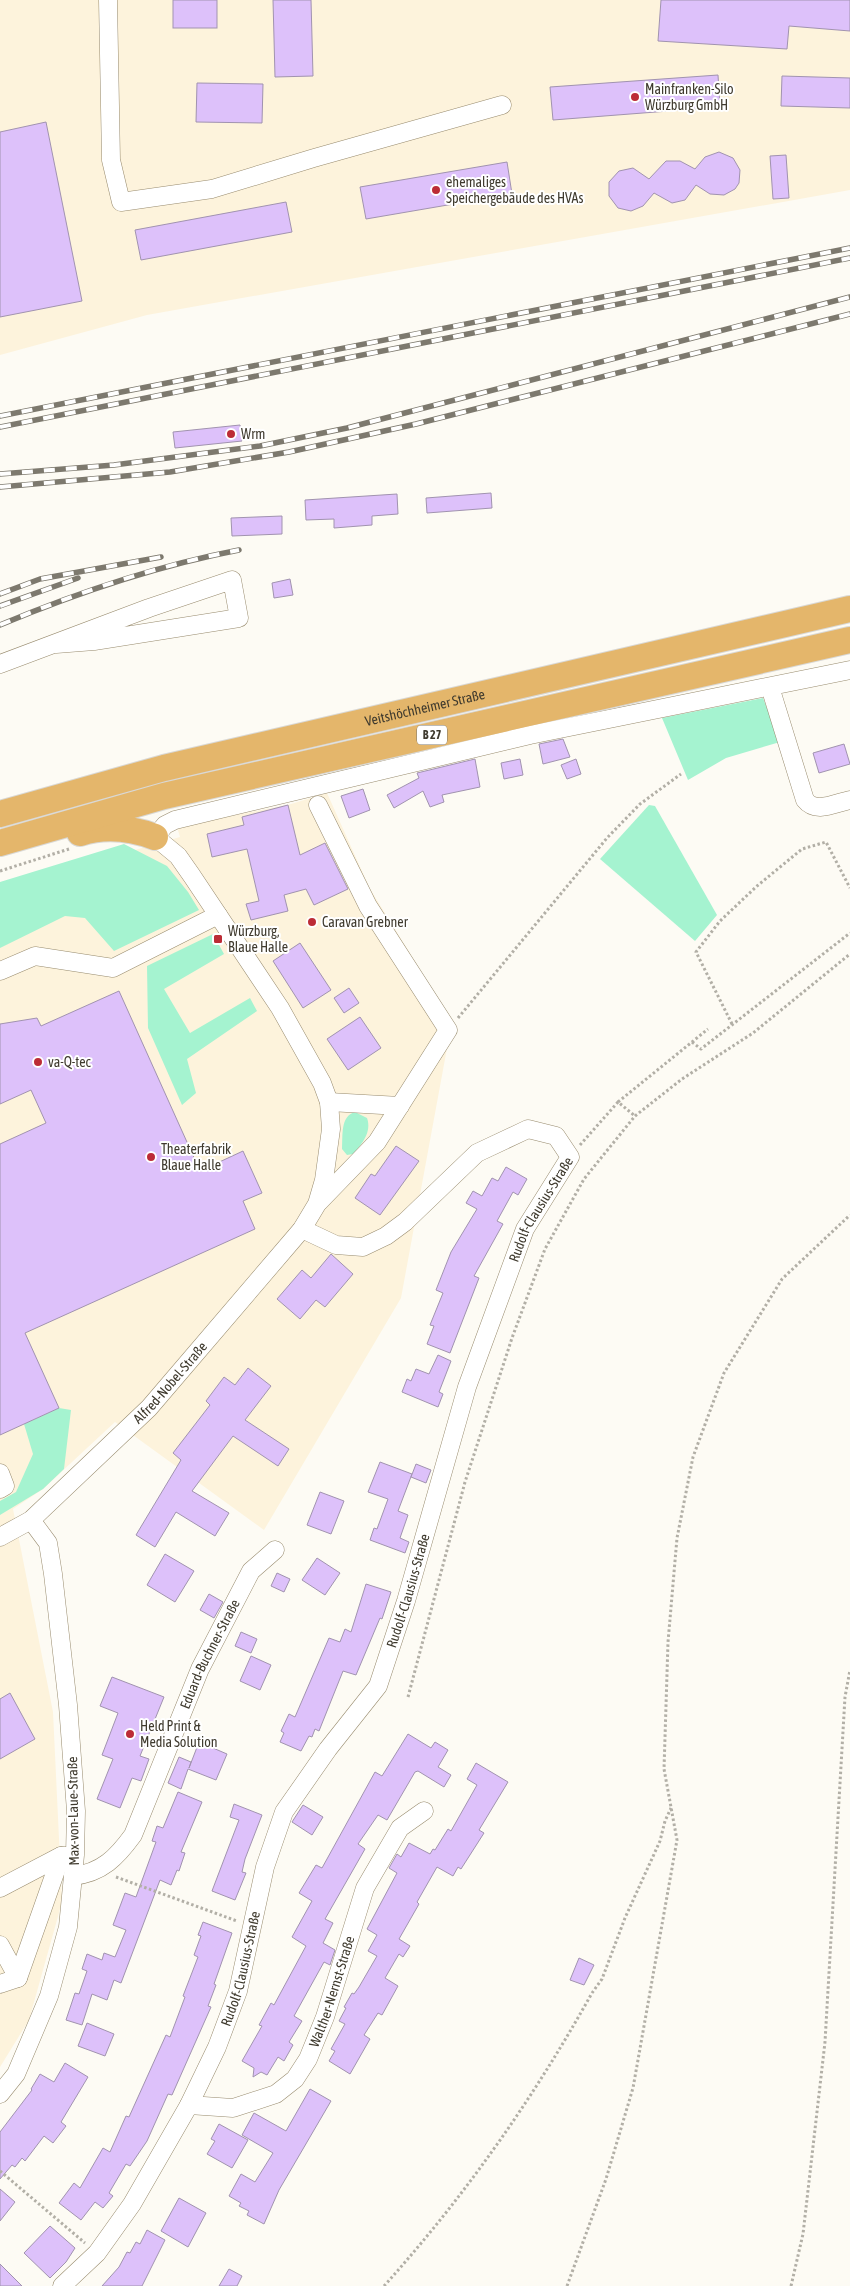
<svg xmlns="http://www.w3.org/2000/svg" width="850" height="2286" font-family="'Asap Condensed',sans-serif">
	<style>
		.built { fill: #fdf3dc }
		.green { fill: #a5f3d0 }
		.building { fill: #ddc1fa; stroke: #a193af }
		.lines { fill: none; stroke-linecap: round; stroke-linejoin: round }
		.minor-casing { stroke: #988b6e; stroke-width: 19 }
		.highway-casing { stroke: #d9d8d5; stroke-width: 28 }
		.path { stroke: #b2afa6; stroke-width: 3; stroke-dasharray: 2.5 2.5; stroke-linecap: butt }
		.minor { stroke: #fff; stroke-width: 18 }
		.highway { stroke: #e4b66b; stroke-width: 26 }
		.rail-casing { stroke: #7d796e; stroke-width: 5.5 }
		.rail { stroke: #fff; stroke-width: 4; stroke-dasharray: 11; stroke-linecap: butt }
		.poi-dot { fill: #bc2c36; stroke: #fff; stroke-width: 2 }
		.labels { text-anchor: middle; stroke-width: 4; stroke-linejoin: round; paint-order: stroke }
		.shield { fill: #fff; stroke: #79756d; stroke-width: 1 }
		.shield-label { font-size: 12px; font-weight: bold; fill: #3f3a2e }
		.poi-label { font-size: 14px; fill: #3f3a2e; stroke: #fff; text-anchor: start }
		.street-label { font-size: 14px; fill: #3f3a2e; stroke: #fff }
	</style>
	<rect width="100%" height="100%" fill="#fdfbf4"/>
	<g class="built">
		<polygon points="0,0 850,0 850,190 147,315 0,355"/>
		<polygon points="327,793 370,889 452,1021 401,1298 264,1530 115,1422 43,1489 13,1509 53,1712 62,1902 29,2020 0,2067 0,889 180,837 177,827 291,804"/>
	</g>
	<g class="green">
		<polygon points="763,698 780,742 726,758 688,780 662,718"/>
		<polygon points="649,805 655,806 717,915 695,941 600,859"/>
		<polygon points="124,844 167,866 188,892 199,910 114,951 85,918 65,916 0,948 0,882"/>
		<polygon points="213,934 224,954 164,989 190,1033 250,998 257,1011 187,1059 196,1093 182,1105 148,1028 147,966"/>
		<path d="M355 1112 367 1118C372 1132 362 1144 353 1154L347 1155 342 1149C343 1136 340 1116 355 1112Z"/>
		<polygon points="59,1408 71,1410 64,1469 43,1489 0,1515 0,1501 16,1492 33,1454 24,1424"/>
	</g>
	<g class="building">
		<rect x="173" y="0" width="44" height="28"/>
		<polygon points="273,0 311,0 313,76 275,77"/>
		<polygon points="661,0 850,0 850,31 789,26 787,49 658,41"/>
		<polygon points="718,75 720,107 553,120 550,87"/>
		<polygon points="782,76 850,78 850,108 781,106"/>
		<polygon points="197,83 263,84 262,123 196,122"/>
		<polygon points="46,122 82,301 0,317 0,132"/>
		<polygon points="719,152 733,158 740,170 739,183 735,189 724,195 710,194 696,185 685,200 672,203 654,193 643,206 631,211 618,208 609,196 609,182 619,171 633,168 649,179 666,161 680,161 695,169 705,157"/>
		<polygon points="786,155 789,198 773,199 770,156"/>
		<polygon points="507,162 512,194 366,219 360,187"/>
		<polygon points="286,202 292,232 141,260 135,230"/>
		<polygon points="240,425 242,441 175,448 173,432"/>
		<polygon points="491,493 492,508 427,513 426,498"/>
		<polygon points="397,494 398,514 372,516 372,525 334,528 334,519 306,520 305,500"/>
		<polygon points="282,516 282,534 232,536 231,518"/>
		<polygon points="290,579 293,595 274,598 272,583"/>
		<polygon points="563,739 570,757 543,764 539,744"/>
		<polygon points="844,744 850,764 819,773 813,753"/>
		<polygon points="475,759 480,787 442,795 444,802 430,807 423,791 394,808 387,795 419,778 417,773"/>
		<polygon points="520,759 523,775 504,779 501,763"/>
		<polygon points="576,759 581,774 567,779 561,765"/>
		<polygon points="363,789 370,810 349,818 341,796"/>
		<polygon points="288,805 300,855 325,843 348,889 314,905 306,889 284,895 288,911 251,920 246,904 259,901 247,849 212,857 207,834 244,825 242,817"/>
		<polygon points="300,943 331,990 303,1008 273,961"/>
		<polygon points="349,988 359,1003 344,1013 334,998"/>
		<polygon points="119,991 200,1171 243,1151 262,1193 243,1201 255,1229 25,1333 59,1408 0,1435 0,1144 46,1123 31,1090 0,1104 0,1024 37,1018 41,1026"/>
		<polygon points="360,1017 381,1048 348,1070 327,1039"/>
		<polygon points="396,1146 419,1161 380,1215 355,1198 371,1174 375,1176"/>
		<polygon points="506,1167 527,1179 518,1195 513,1192 497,1221 503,1224 474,1276 479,1278 450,1353 427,1344 434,1326 430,1325 443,1293 436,1290 451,1252 477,1209 466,1203 473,1191 482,1196 492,1178 498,1181"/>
		<polygon points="331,1254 353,1274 325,1307 316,1300 300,1319 277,1299 302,1270 311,1278"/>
		<polygon points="438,1355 451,1361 439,1392 443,1394 438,1407 402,1392 407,1379 411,1381 416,1369 429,1374"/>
		<polygon points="248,1368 271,1386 245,1420 289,1449 278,1466 233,1436 192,1491 229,1513 215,1536 176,1512 155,1547 136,1535 181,1460 173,1453 210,1405 206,1401 224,1377 235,1385"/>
		<polygon points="380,1462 412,1474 398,1511 408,1515 400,1538 409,1542 405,1553 370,1540 374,1528 377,1529 388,1499 368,1492"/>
		<polygon points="416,1464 431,1470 426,1483 411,1477"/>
		<polygon points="320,1492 344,1501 331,1534 307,1525"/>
		<polygon points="165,1554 194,1571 175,1602 147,1585"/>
		<polygon points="317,1558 340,1573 325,1595 302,1580"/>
		<polygon points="277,1573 290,1579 284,1592 271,1586"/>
		<polygon points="366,1584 391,1592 382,1619 380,1618 356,1675 343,1671 319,1731 315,1729 312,1737 309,1736 301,1751 280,1742 284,1733 281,1731 289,1714 295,1717 329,1638 340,1642 345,1629 351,1632"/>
		<polygon points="209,1594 223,1602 214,1618 200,1610"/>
		<polygon points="241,1632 257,1639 251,1653 235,1646"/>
		<polygon points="251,1656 271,1665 260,1690 240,1681"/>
		<polygon points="112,1677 164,1697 140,1756 149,1759 141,1781 132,1778 120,1808 97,1799 113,1759 102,1755 118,1713 100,1706"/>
		<polygon points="10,1693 35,1739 0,1759 0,1699"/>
		<polygon points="408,1734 431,1748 435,1742 448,1750 438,1767 451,1775 444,1787 418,1771 415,1772 387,1820 378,1815 358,1844 365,1849 325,1919 333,1923 323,1943 335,1950 330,1965 324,1962 294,2016 302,2021 289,2042 293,2045 284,2061 278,2057 267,2075 261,2072 253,2077 254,2068 242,2061 262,2026 259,2025 271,2003 274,2005 306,1946 292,1937 312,1901 299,1893 316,1865 322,1868 375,1772 382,1776"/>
		<polygon points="199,1742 227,1754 216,1780 188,1769 181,1789 168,1783 179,1757 191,1762 189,1768"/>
		<polygon points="476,1763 508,1782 479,1830 484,1833 461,1869 458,1867 453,1876 437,1867 417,1902 419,1904 399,1939 410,1946 403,1957 399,1954 385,1978 398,1986 382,2015 378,2013 364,2035 370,2039 350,2074 329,2061 335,2051 331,2049 345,2024 339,2021 346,2008 344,2007 352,1993 354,1994 359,1987 377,1956 368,1951 377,1935 367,1929 397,1873 389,1868 397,1854 401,1857 409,1843 430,1854 433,1849 435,1850 448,1829 451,1831 477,1785 467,1779"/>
		<polygon points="178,1792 202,1802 181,1852 185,1853 179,1871 177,1870 171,1885 160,1880 121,1983 114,1980 107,2000 92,1994 82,2025 66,2020 75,1993 79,1994 87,1971 82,1969 87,1954 102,1960 104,1953 115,1957 126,1930 113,1925 125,1893 136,1897 156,1842 152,1841 157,1826 163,1828"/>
		<polygon points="234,1804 262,1815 245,1859 242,1872 246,1873 235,1900 212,1891 239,1820 230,1817"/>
		<polygon points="303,1805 323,1817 312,1835 292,1822"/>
		<polygon points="203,1922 232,1933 214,1984 216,1985 208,2006 211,2007 172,2095 168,2094 147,2141 130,2166 126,2164 109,2193 113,2196 103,2208 95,2202 81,2220 59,2203 74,2183 80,2188 103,2148 110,2152 126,2116 129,2117 166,2035 170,2037 185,1997 183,1996 198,1957 194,1955 201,1936 198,1935"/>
		<polygon points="579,1958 594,1965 584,1985 570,1980"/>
		<polygon points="87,2023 114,2034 105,2056 78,2046"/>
		<polygon points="65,2063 88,2077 61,2122 66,2126 53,2143 44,2136 25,2161 22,2158 15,2167 12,2165 0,2179 0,2132 32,2090 31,2089 40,2074 54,2082"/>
		<polygon points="310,2089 331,2101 279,2190 264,2224 247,2215 249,2211 239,2206 241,2203 229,2196 241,2174 255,2182 273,2153 242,2135 254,2113 286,2131"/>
		<polygon points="219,2124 248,2140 232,2168 207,2154 215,2141 211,2139"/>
		<polygon points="0,2189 15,2202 0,2221"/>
		<polygon points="179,2198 206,2213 188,2247 161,2231"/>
		<polygon points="50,2226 75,2248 66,2262 50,2278 24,2253"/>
		<polygon points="147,2230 165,2240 142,2286 102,2286 119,2267 127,2252 130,2253 136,2242 140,2244"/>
		<polygon points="0,2264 22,2286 0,2286"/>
		<polygon points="229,2269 242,2276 237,2286 219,2286"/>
	</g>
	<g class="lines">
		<g class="minor-casing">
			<g id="minor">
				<polyline points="108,0 111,160 121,202 212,189 314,158 502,105"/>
				<polyline points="0,664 149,608 232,580 239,618 94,641 56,644"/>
				<path d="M770 687 805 800C816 814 835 803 850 800"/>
				<polyline points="318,805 368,906 448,1030 377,1142 319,1202"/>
				<polyline points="0,971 35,956 113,968 218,915"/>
				<polyline points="329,1102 400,1106"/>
				<polyline points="0,1473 5,1486 0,1489"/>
				<path id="s1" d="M0 1537 31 1520 149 1408 302 1229 317 1204 324 1180 331 1129 329 1102 322 1083 280 1008 192 876 178 856 155 837 165 825 175 820 530 735 850 670"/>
				<path id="s2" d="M73 1876C102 1873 117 1857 133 1835L200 1669 251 1571 275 1550"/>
				<polyline points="0,1888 61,1856 67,1856"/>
				<polyline points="0,1945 18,1978 0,1984"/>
				<polyline points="18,1978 61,1856"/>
				<polyline points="0,2094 16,2074 49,1996 68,1927 75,1855 76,1811 68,1705 53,1574 48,1543 31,1520"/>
				<path id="s3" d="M189 2105 233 2108 276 2094 295 2079 308 2059 325 2017 365 1888 400 1828 424 1811"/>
				<path id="s4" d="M62 2286 97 2253 132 2204 189 2105 217 2047 238 1991 265 1867 284 1812 328 1749 378 1686 406 1601 467 1387 525 1229 570 1157 556 1136 528 1129 477 1153 405 1222 386 1236 363 1247 336 1245 302 1229"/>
			</g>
		</g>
		<g class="highway-casing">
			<g id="highway">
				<path id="s5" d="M0 814 164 768 850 609"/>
				<path d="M80 833C105 825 131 828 155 837"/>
				<polyline points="0,843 164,796 850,640"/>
			</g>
		</g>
		<g class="path">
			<polyline points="0,871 69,849"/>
			<polyline points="458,1018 607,838 640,804 681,774"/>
			<polyline points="732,1024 696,952 720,921 757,886 802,849 826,842 850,888"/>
			<polyline points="692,1042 701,1049 850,933"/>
			<polyline points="618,1102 708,1029"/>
			<polyline points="580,1145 618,1102 635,1116"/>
			<polyline points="408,1697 465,1482 512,1338 545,1249 584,1179 635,1116 682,1079 753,1033 850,954"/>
			<polyline points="116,1877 237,1921"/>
			<polyline points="0,2171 85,2243"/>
			<path d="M384 2286C465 2196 533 2099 592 1993L602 1979 625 1918 660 1841 665 1821 671 1808"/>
			<polyline points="567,2286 606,2179 633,2088 677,1840 664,1769 668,1642 677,1538 693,1457 724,1373 782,1279 850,1215"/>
			<polyline points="791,2286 803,2234 825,2042 845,1697 850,1670"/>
		</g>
		<use href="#minor" class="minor"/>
		<use href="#highway" class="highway"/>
		<g class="rail-casing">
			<g id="rail">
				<polyline points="0,416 850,248"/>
				<polyline points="0,427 850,258"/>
				<polyline points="0,474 114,465 260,446 347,428 850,297"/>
				<polyline points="0,487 170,472 289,452 416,424 850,314"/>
				<polyline points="0,594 40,579 161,557"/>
				<polyline points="0,606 78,578"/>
				<path d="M0 625C79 592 155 566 239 550"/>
			</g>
		</g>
		<use href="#rail" class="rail"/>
	</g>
	<g class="poi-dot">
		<circle cx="635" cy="97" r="5"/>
		<circle cx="436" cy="190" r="5"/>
		<circle cx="231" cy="434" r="5"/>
		<circle cx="312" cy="922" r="5"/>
		<rect x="213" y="934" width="10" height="10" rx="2.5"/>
		<circle cx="38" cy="1062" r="5"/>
		<circle cx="151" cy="1157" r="5"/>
		<circle cx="130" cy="1734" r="5"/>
	</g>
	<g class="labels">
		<rect class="shield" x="417" y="725.5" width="30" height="19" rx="4"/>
		<g class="shield-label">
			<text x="432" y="739">B 27</text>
		</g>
		<g class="poi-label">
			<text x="645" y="94">Mainfranken-Silo<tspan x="645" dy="16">Würzburg GmbH</tspan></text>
			<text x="446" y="187">ehemaliges<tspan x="446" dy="16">Speichergebäude des HVAs</tspan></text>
			<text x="241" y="439">Wrm</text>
			<text x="322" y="927">Caravan Grebner</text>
			<text x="228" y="936">Würzburg,<tspan x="228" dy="16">Blaue Halle</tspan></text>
			<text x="48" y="1067">va-Q-tec</text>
			<text x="161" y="1154">Theaterfabrik<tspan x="161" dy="16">Blaue Halle</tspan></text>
			<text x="140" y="1731">Held Print &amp;<tspan x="140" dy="16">Media Solution</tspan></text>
		</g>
		<g class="street-label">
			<text dy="5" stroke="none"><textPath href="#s5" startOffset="438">Veitshöchheimer Straße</textPath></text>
			<text dy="5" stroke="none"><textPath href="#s4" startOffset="1194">Rudolf-Clausius-Straße</textPath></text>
			<text dy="5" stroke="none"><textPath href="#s1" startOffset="231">Alfred-Nobel-Straße</textPath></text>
			<text dy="5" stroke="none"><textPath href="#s4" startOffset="789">Rudolf-Clausius-Straße</textPath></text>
			<text dy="5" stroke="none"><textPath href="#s2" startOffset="272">Eduard-Buchner-Straße</textPath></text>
			<text transform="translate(73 1811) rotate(-91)" y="5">Max-von-Laue-Straße</text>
			<text dy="5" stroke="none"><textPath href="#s4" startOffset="369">Rudolf-Clausius-Straße</textPath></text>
			<text dy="5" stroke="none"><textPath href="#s3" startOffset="209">Walther-Nernst-Straße</textPath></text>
		</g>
	</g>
</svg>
